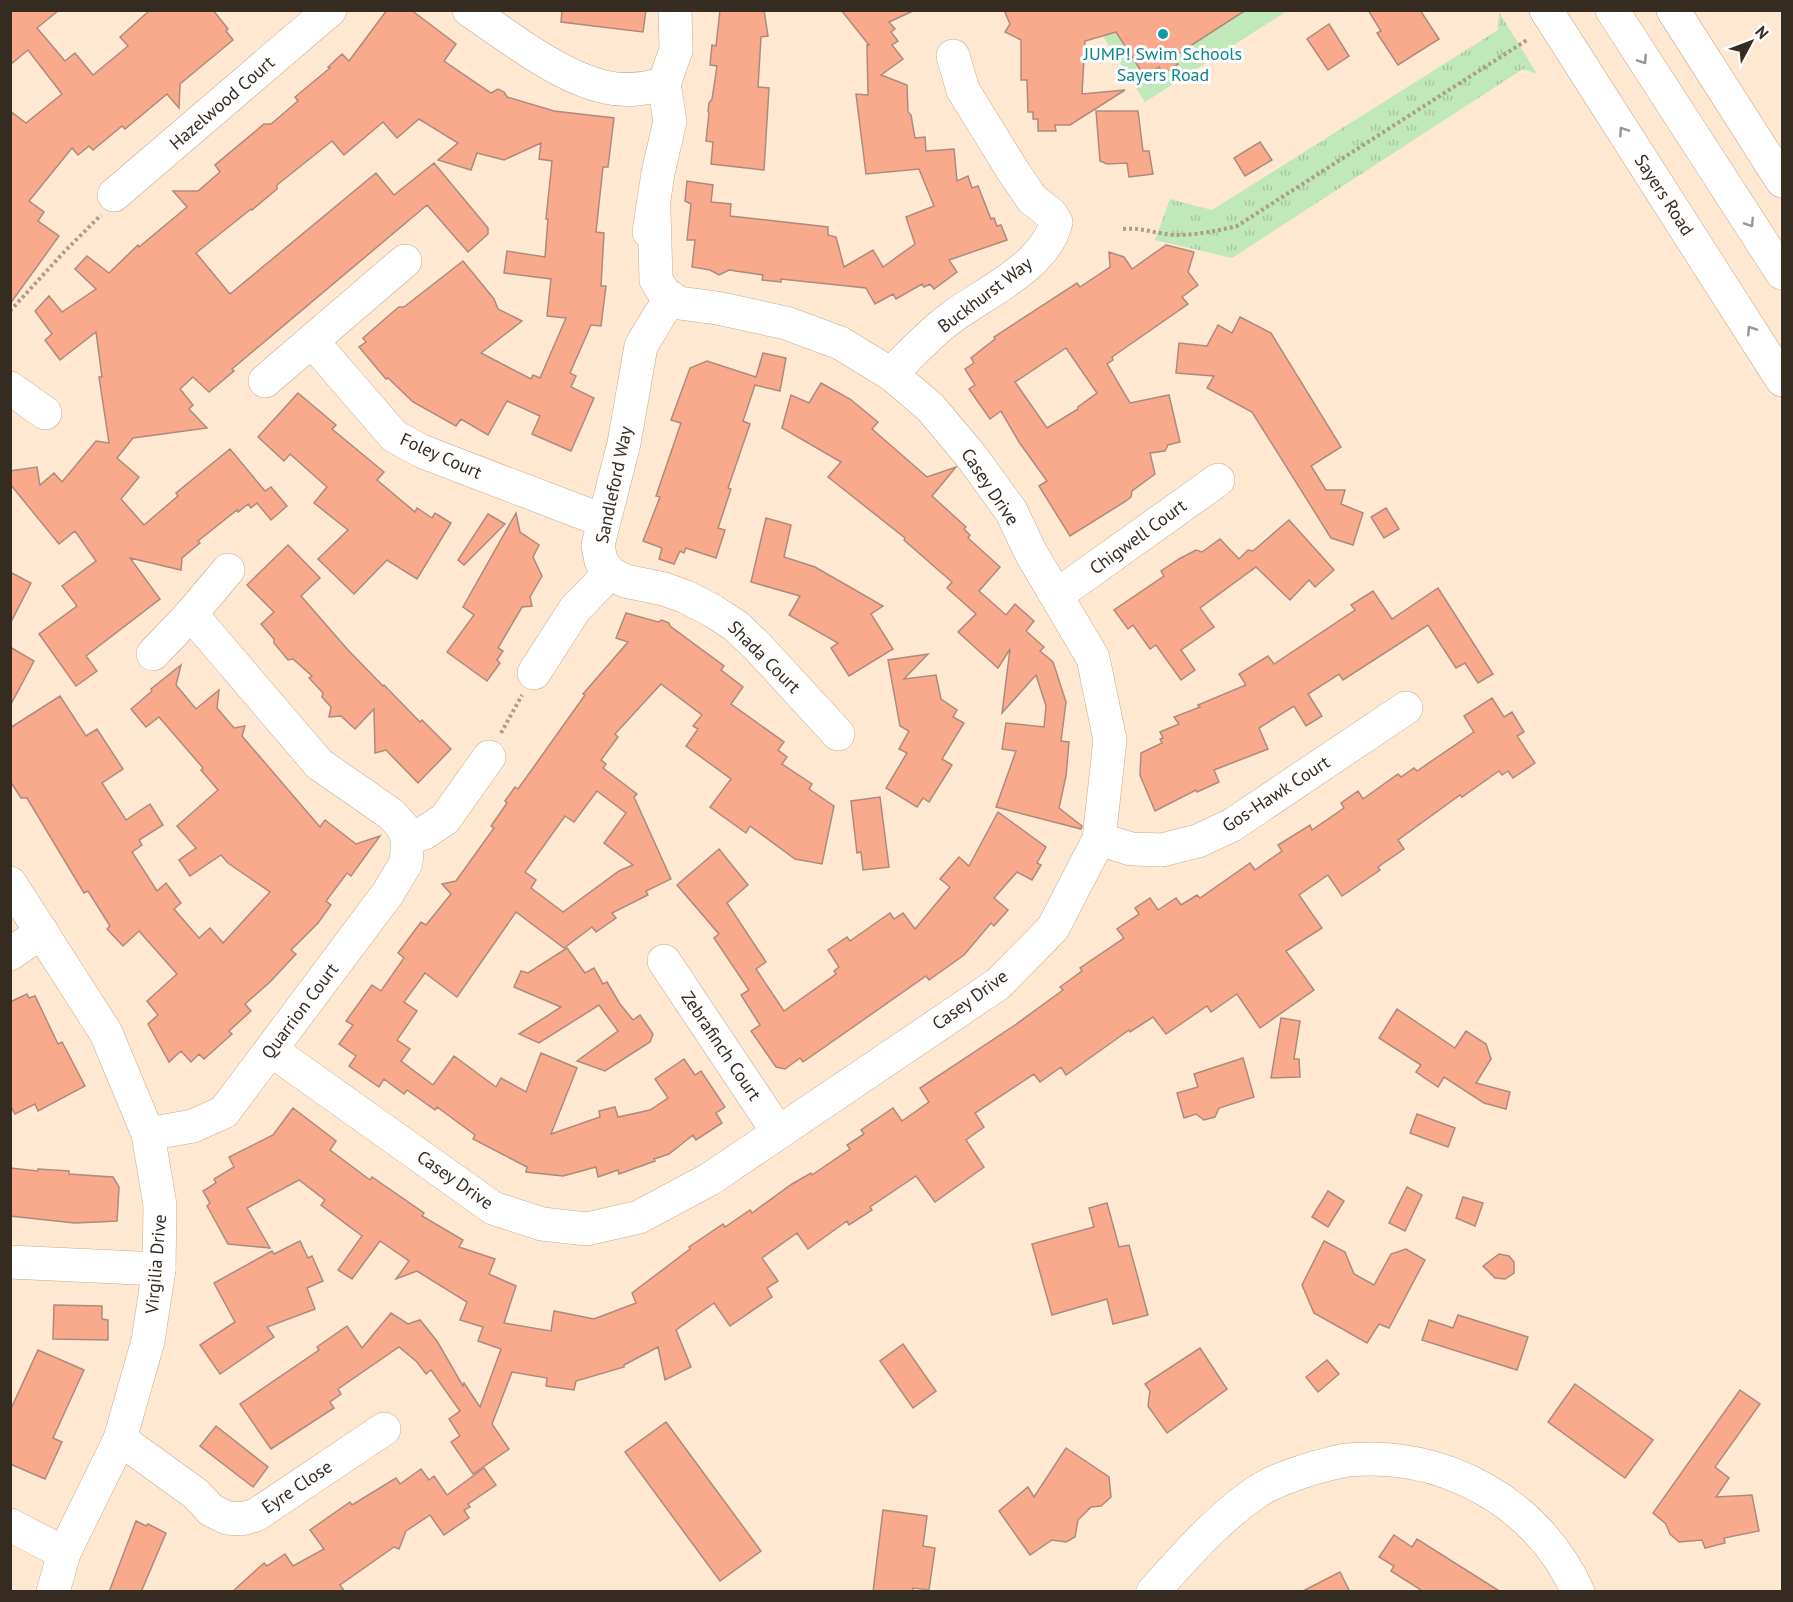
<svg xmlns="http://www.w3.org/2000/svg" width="1793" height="1602" font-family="'PT Sans',sans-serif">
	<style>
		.grass { fill: url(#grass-tufts) }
		.park { fill: #c0e8b9 }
		.building { fill: #f9a98c; stroke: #ae8a7e; stroke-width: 1.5; fill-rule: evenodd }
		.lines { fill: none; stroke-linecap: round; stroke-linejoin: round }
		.minor-casing { stroke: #c4ab90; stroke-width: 34 }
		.major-casing { stroke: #c4ab90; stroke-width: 34 }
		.path { stroke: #ad9c8b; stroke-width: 4; stroke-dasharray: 3 3; stroke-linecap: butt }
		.minor { stroke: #fff; stroke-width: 33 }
		.major { stroke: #fff; stroke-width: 33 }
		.oneway { stroke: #9a9590 }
		.culture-dot { fill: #0f9aa8; stroke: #fff; stroke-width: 2 }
		.labels { text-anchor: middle; stroke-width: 6; stroke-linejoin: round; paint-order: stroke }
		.culture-label { font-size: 18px; fill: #0d838f; stroke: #fff }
		.street-label { font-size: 18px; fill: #352b21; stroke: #fff }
	</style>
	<defs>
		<pattern id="grass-tufts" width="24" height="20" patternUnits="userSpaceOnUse" patternTransform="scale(1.5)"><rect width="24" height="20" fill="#c0e8b9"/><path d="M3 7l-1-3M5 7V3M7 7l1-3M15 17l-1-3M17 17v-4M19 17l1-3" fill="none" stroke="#a6c79f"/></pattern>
	</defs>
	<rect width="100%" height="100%" fill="#fee8d2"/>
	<polygon class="grass" points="1499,12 1537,74 1523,69 1232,258 1155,240 1170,199 1212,210 1498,30"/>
	<polygon class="park" points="1087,11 1287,11 1145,102"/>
	<g class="building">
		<polygon points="10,10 59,10 37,28 65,61 75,53 93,75 128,46 120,37 150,10 213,10 228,29 226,31 233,40 180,84 179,108 167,94 125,129 122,126 93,150 89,146 78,155 72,148 29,201 44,212 38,221 59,236 10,304 10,111 26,123 62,94 28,50 10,65"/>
		<polygon points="387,10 411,10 456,44 444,61 491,93 498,89 504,92 507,97 554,111 614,118 608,167 603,167 596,232 604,233 601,286 606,286 601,326 591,325 570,373 576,376 571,387 594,398 571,451 532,434 540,416 507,401 488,435 461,419 456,426 413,402 388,378 386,379 359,347 366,342 363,338 394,311 399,307 404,307 463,261 494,299 498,309 522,321 481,353 531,379 533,375 540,378 566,318 547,316 551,279 504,273 507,251 545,257 548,219 546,219 552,161 539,159 541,143 504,160 477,153 471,170 438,160 458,143 419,119 397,138 383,122 344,155 332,141 277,185 277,189 252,210 251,209 196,253 230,294 376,173 394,195 434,163 488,228 488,234 468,252 427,205 232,369 234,371 209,392 193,377 180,389 193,405 189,409 207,428 133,438 117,458 139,477 121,499 144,525 178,496 176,493 230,449 265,491 271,487 287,506 271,520 257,503 251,508 248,504 238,512 237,510 198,541 200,543 182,558 181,570 130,558 160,599 86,656 97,671 76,686 39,634 77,606 62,586 96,561 75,531 59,544 10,484 10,471 37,467 40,485 54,473 62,482 96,441 109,443 99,377 102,377 96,332 60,360 45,340 52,334 35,311 49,296 62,312 96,289 75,269 87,256 109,273 138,245 139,247 187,207 173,191 198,191 220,172 215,165 264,124 271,124 298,101 295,97 330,68 328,67 342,54 349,61"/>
		<polygon points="562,10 646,10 643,32 561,22"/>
		<polygon points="720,10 764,10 768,36 761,37 758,87 769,88 764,170 711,164 713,142 706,141 709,113 708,111 709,103 712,99 717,66 710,65 712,45 716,46"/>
		<polygon points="841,10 915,10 889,22 895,29 891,32 898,41 892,45 903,59 881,75 907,85 908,112 911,115 915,138 925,137 926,151 954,149 957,181 968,176 972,188 978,186 991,219 994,218 997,226 1001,225 1007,240 949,260 957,272 934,289 930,284 924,287 922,284 896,299 893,294 875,304 866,288 781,279 781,282 762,280 763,275 729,270 719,275 710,270 692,267 695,240 687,240 691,204 685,201 687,181 713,185 711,202 731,204 730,216 828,227 828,235 836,237 844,267 873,250 883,267 915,244 906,217 934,206 919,169 866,174 856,94 868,95 867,45 869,45"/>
		<polygon points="1004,10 1246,10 1173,57 1178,64 1163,74 1159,67 1145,77 1116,32 1085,41 1082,94 1125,90 1070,125 1055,125 1056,131 1038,131 1038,119 1033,119 1033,112 1028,112 1027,80 1021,80 1021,40 1005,32 1010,24"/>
		<polygon points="1368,10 1420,10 1439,39 1398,65 1377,33 1381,31"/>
		<polygon points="1329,24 1349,56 1328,70 1307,39"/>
		<polygon points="1096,111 1138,111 1143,151 1149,151 1153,174 1129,177 1127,163 1107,164 1100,161"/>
		<polygon points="1260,142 1272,160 1245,176 1234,158"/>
		<path d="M1166 245 1194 252 1188 272 1198 285 1182 297 1188 304 1112 357 1113 360 1107 364 1130 403 1169 395 1180 442 1168 445 1165 451 1150 453 1155 474 1132 491 1131 497 1126 501 1070 536 1039 486 1047 481 1019 442 1001 411 990 419 969 389 975 385 965 369 974 363 971 358 995 339 994 337 1077 283 1080 287 1110 267 1109 252 1124 257 1132 269ZM1066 348 1097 393 1078 407V409L1047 428 1015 382Z"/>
		<polygon points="1240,317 1271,333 1341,447 1311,466 1326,490 1345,490 1341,504 1363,513 1353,545 1331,538 1252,412 1207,388 1214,376 1176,373 1179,343 1207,346 1218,325 1232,333"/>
		<polygon points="763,353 786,358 780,391 755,385 743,421 750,424 728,488 731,489 718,528 725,530 716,558 686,548 684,553 680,551 674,564 659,559 662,548 643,541 660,497 656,496 681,423 671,420 690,368 707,361 756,377"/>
		<polygon points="821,383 850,399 878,422 872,429 927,477 956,467 932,496 966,527 964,529 970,535 968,538 1000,567 979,591 1006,615 1015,604 1034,621 1026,631 1044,647 1040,651 1053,662 1066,702 1061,741 1069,742 1066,776 1059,808 1082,826 1081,829 996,807 1016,751 1002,749 1006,723 1044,727 1046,706 1036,675 1002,713 1010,649 998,668 958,632 976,614 947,588 952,582 904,540 905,538 828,477 841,462 782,428 791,395 809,403"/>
		<polygon points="298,393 336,425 332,429 384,472 377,480 415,512 417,508 432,518 435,513 451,523 417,579 387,560 354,594 318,559 348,530 314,503 327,487 290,454 284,461 258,437"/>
		<polygon points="1386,508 1399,529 1384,538 1371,517"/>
		<polygon points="516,513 520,532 539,545 533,557 542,576 530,597 532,606 522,607 498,648 503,651 497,660 500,663 487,681 447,652 474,615 463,607"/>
		<polygon points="488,514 505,524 464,565 458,560"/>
		<polygon points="766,518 791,525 784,557 815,567 883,606 871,614 893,649 849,676 831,648 838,643 789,615 800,596 751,582"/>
		<polygon points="1289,520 1334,570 1315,587 1309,580 1290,600 1256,567 1200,608 1214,627 1181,650 1195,670 1181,680 1156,645 1150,649 1133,625 1128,629 1114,610 1164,576 1161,571 1179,559 1196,550 1202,552 1220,539 1239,559 1248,550 1253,551"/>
		<polygon points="288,545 320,578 301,596 348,650 383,686 384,685 420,722 422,720 451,749 418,783 386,750 375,753 374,709 355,729 341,716 329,717 331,707 322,697 323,693 309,678 312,676 293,659 288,660 274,643 274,639 261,624 274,612 247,585"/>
		<polygon points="10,572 31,583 10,624"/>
		<polygon points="1438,588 1493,674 1478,683 1465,663 1456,668 1428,625 1343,680 1339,674 1308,694 1322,716 1306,726 1294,706 1259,728 1268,749 1214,770 1219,782 1197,792 1196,790 1155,811 1140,775 1141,753 1162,743 1160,739 1163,738 1160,732 1179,724 1174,717 1200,707 1198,705 1246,685 1239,674 1268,656 1274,664 1355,610 1351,605 1373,591 1392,619"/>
		<path d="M626 613 658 622 662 620 669 623 670 626 724 666 721 670 743 687 731 704 784 742 778 750 787 757 782 764 812 784 809 789 834 806 822 864 795 859 750 826 746 833 710 807 731 779 686 746 698 729 693 726 702 715 661 684 615 734 618 737 601 760 606 764 603 768 637 794 634 797 671 879 646 891 648 895 612 913 616 918 596 932 592 927 564 948 516 912 457 997 425 973 404 1002 417 1011 397 1040 410 1049 401 1061 433 1085 454 1056 496 1087 501 1078 526 1092 541 1053 577 1068 551 1134 600 1117 599 1111 615 1107 618 1117 650 1110 668 1098 655 1079 684 1059 695 1075 701 1071 725 1107 716 1113 722 1123 696 1140 693 1135 669 1154 654 1159 655 1161 619 1174 618 1170 598 1177 596 1167 563 1176 526 1172 527 1167 473 1139 475 1135 437 1107 435 1110 407 1090 404 1094 384 1079 379 1087 349 1066 356 1056 339 1044 353 1025 346 1021 372 985 381 991 404 958 398 953 421 922 426 925 451 894 442 884 456 881 494 828 491 826 507 803 505 801 515 787 518 789 585 695 583 694 628 642 616 638ZM597 791 626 813 604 843 633 865 619 871 563 912 531 888 536 880 525 872 565 816 574 822Z"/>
		<polygon points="10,647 34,661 10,706"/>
		<polygon points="928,654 904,679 936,675 941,699 957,710 953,717 964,723 942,759 952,765 929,802 923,798 917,807 886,788 907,753 899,749 909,731 900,726 888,660"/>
		<polygon points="181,665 176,685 196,709 219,690 217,708 234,728 245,726 242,736 320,827 325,820 356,844 380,836 351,876 347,873 326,901 331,905 318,923 291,950 296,954 270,982 245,1004 251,1011 229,1031 232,1034 204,1059 199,1054 191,1062 181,1051 169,1062 148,1024 158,1015 147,1001 177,974 139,931 123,946 107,929 110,926 88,891 84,893 27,798 21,798 10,781 10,728 60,696 86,736 97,729 123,769 102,783 126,820 150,804 163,825 139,840 142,845 132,852 157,891 166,883 181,903 174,909 199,938 210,928 223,943 270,892 228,863 221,855 190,876 179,860 196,848 177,826 218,790 201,770 203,768 159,717 146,727 131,709 152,691 151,689"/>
		<polygon points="1492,698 1504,717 1512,712 1524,732 1517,736 1535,763 1513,778 1508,771 1502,775 1499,771 1462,797 1460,795 1398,840 1404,849 1378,867 1380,870 1342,896 1328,875 1299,895 1322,928 1286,951 1314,990 1260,1028 1237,994 1211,1012 1207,1006 1166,1034 1153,1017 1130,1032 1129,1030 1066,1075 1061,1067 1040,1082 1034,1074 975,1113 984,1127 966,1140 984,1167 935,1202 916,1176 870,1207 872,1210 849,1225 847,1221 808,1249 797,1233 762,1258 778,1281 767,1288 772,1297 730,1326 714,1303 676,1330 691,1367 665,1380 658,1347 624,1365 624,1367 576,1381 574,1390 546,1386 547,1378 512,1372 492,1424 509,1449 473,1474 451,1442 460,1436 449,1419 460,1411 431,1370 426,1374 417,1362 399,1347 338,1389 341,1394 330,1402 334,1408 271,1449 240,1404 319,1350 317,1347 347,1326 362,1348 391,1313 408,1324 420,1320 437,1341 463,1386 464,1383 480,1407 501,1349 478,1341 483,1327 460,1320 467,1302 417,1271 396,1279 409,1261 380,1241 352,1279 338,1270 362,1236 321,1205 325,1200 299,1180 247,1208 270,1248 228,1244 207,1206 210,1203 203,1191 216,1183 214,1179 234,1167 229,1157 273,1135 293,1108 336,1141 330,1150 370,1180 372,1177 424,1213 422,1216 463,1240 459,1247 495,1259 489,1274 516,1286 504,1323 551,1331 554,1311 594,1319 636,1303 632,1293 690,1249 689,1247 723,1224 725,1227 750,1210 752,1213 792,1184 811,1173 812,1175 850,1149 847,1145 864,1134 861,1130 893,1108 902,1121 929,1102 920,1088 1015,1025 1063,990 1060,987 1082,971 1080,968 1124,938 1117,929 1139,914 1135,908 1150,898 1158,910 1176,898 1181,905 1197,895 1200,898 1250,863 1255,870 1282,851 1278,845 1310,825 1312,830 1344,808 1341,803 1358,791 1363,799 1398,774 1401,777 1414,768 1417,771 1474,732 1464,716"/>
		<polygon points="880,797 889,867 863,870 861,852 857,853 851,801"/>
		<polygon points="998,812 1046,847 1037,863 1041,865 1032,880 1017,872 994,898 1008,910 994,926 991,923 964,955 929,980 926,976 803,1062 800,1058 785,1069 776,1067 751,1031 760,1025 741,995 749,990 714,938 719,934 677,885 719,849 748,885 727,903 766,962 756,969 784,1011 836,974 834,971 839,967 828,950 847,937 850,941 890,913 894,919 903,913 915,929 950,887 940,879 959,857 969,866"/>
		<polygon points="567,948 585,973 594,968 603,984 607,982 620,1004 633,1020 640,1015 653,1034 650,1042 605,1071 577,1061 618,1031 599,1005 539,1043 519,1034 561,1007 514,987 521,971 528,973"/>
		<polygon points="27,994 29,998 35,996 58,1044 62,1042 85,1086 38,1111 35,1104 15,1114 10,1105 10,1002"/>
		<polygon points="1397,1009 1455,1048 1466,1031 1486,1044 1491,1059 1476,1083 1510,1092 1506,1109 1484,1103 1444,1077 1438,1087 1416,1072 1421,1065 1379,1038"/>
		<polygon points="1281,1018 1300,1021 1294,1059 1299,1059 1300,1077 1271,1078"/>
		<polygon points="1243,1058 1254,1097 1219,1108 1215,1117 1204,1120 1196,1114 1184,1118 1177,1093 1198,1087 1194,1074"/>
		<polygon points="1417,1114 1455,1128 1448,1147 1410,1133"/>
		<polygon points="10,1168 38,1171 38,1169 69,1171 69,1174 113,1177 119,1187 117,1221 75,1223 10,1216"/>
		<polygon points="1407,1187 1422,1195 1405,1231 1389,1223"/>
		<polygon points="1328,1191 1344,1201 1328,1227 1312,1217"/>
		<polygon points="1463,1197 1483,1203 1475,1226 1456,1218"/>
		<polygon points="1107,1203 1119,1247 1129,1245 1148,1315 1113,1324 1107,1299 1052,1315 1032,1244 1094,1227 1089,1208"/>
		<polygon points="300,1241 308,1258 312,1256 323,1281 307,1288 315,1309 267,1327 274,1337 220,1374 200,1345 235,1322 214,1283 272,1251 274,1254"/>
		<polygon points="1324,1241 1345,1252 1354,1274 1374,1285 1391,1254 1406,1249 1425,1260 1389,1328 1379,1324 1367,1343 1314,1313 1302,1285"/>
		<polygon points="1499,1254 1509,1256 1514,1262 1514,1273 1505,1279 1495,1278 1483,1266"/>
		<polygon points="54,1305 102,1306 102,1319 108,1320 108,1340 53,1339"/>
		<polygon points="1458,1315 1528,1337 1517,1370 1422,1340 1429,1320 1453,1328"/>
		<polygon points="903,1344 936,1391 913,1408 880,1361"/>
		<polygon points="1200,1348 1227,1389 1167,1433 1148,1406 1150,1391 1145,1384"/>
		<polygon points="38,1350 84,1370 53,1438 62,1442 45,1479 10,1464 10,1411"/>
		<polygon points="1327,1360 1339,1374 1318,1392 1306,1377"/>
		<polygon points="1575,1384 1653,1440 1625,1478 1548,1422"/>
		<polygon points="1740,1390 1760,1404 1715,1467 1729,1478 1716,1497 1752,1495 1759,1531 1724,1538 1725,1543 1705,1548 1702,1540 1679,1542 1670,1534 1666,1524 1653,1513"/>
		<polygon points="666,1422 761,1551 720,1581 625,1452"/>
		<polygon points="216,1426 268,1467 253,1487 200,1446"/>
		<polygon points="1066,1448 1109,1477 1111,1497 1101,1506 1091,1507 1078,1520 1075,1537 1066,1542 1052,1540 1030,1555 999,1511 1028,1487 1034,1497"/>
		<polygon points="484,1468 496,1485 468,1504 470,1507 464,1510 469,1518 444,1535 430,1515 406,1531 399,1549 394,1547 340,1585 345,1592 232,1592 264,1563 267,1566 285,1554 293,1566 324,1549 310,1530 350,1502 352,1505 396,1478 400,1484 421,1469 429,1480 434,1476 447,1495"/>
		<polygon points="883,1510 927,1516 923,1546 935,1548 929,1590 913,1588 913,1592 873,1592"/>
		<polygon points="136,1521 146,1526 148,1524 166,1533 141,1592 109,1592"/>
		<polygon points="1394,1535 1412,1547 1417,1539 1501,1592 1424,1592 1391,1571 1394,1566 1379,1557"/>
		<polygon points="1340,1572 1350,1592 1301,1592"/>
	</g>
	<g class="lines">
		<g class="minor-casing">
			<g id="minor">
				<path d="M469 10C508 36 559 77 605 87 625 92 644 89 664 84"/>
				<polyline points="1673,10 1782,181"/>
				<polyline points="114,195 330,10"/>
				<polyline points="649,232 658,173 670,121 664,84 676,50 675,10"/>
				<polyline points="670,298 641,346 624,443 598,545 601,561 610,573 625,581 664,589 686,597 713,611 736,626 757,646 838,734"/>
				<polyline points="312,341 394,436 421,451 604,521"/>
				<path d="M891 374C911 354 930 333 952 317 986 292 1046 266 1056 222L1051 214 1032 199 1013 171 963 90 953 56"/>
				<polyline points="265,381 405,261"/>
				<polyline points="10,388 45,413"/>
				<polyline points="1057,595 1218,480"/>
				<polyline points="153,654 191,614 228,570"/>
				<polyline points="534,673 575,609 610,573"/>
				<polyline points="408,838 424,833 445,819 489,757"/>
				<polyline points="1099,839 1131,849 1162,850 1198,841 1232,825 1406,708"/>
				<polyline points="10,883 106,1033 148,1134 160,1205 159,1269 148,1341 120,1439 64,1553 53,1592"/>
				<polyline points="10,954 42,932"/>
				<polyline points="664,961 778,1132"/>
				<polyline points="271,1050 493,1208 542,1224 587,1229 639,1217 710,1179 998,984 1053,928 1099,839 1110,740 1093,658 1031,553 1011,511 971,456 930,407 891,374 840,343 786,323 717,308 679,303 664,293 656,280 654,210"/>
				<polyline points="148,1134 193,1126 224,1112 388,893 406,863 408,838 402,826 391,814 319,764 191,614"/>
				<polyline points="10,1262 159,1269"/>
				<polyline points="120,1439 196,1494 211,1510 227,1518 241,1519 256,1515 384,1429"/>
				<polyline points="10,1525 64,1553"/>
				<path d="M1153 1592C1186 1555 1217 1519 1258 1491 1275 1480 1298 1473 1317 1467 1327 1465 1338 1461 1348 1460 1445 1451 1538 1503 1578 1592"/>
			</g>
		</g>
		<g class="major-casing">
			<g id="major">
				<polyline points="1546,10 1782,380"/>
				<polyline points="1612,10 1782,273"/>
			</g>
		</g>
		<g class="path">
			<path d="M1123 229C1141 227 1157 234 1175 235 1197 235 1216 231 1237 226L1527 40"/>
			<polyline points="10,311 65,251 101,215"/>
			<polyline points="501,733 522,695"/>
		</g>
		<use href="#minor" class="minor"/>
		<use href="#major" class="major"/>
	</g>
	<defs><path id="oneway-chevron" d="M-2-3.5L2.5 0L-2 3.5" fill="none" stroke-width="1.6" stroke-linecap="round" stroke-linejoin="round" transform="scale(1.5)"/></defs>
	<g class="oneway">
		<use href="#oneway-chevron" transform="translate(1643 60) rotate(57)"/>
		<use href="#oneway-chevron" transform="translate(1623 131) rotate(-123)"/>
		<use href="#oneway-chevron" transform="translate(1750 223) rotate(57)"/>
		<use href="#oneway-chevron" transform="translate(1751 330) rotate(-123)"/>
	</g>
	<circle class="culture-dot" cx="1163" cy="34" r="6"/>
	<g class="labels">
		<g class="culture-label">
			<text x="1163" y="60">JUMP! Swim Schools<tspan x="1163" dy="21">Sayers Road</tspan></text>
		</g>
		<g class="street-label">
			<text transform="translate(222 103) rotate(-41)" y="6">Hazelwood Court</text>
			<text transform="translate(1664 195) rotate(57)" y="6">Sayers Road</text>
			<text transform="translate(985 295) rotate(-37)" y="6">Buckhurst Way</text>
			<text transform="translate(441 456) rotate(24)" y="6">Foley Court</text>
			<text transform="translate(614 485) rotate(-78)" y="6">Sandleford Way</text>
			<text transform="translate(990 487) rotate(56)" y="6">Casey Drive</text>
			<text transform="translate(1138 537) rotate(-36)" y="6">Chigwell Court</text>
			<text transform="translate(764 657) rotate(45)" y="6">Shada Court</text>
			<text transform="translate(1276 794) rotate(-33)" y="6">Gos-Hawk Court</text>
			<text transform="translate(970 1000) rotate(-36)" y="6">Casey Drive</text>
			<text transform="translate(300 1011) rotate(-53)" y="6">Quarrion Court</text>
			<text transform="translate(721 1046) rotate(56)" y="6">Zebrafinch Court</text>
			<text transform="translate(455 1180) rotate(35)" y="6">Casey Drive</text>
			<text transform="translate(156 1264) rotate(-85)" y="6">Virgilia Drive</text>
			<text transform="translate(297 1487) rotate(-34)" y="6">Eyre Close</text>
		</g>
	</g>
	<rect width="1793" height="1602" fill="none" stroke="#352b21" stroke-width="24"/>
	<g transform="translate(1751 42) rotate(49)" stroke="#ffffff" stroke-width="4.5" paint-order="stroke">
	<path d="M0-4.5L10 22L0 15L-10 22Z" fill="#352b21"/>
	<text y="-9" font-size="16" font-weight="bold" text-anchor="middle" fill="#352b21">N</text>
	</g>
</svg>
